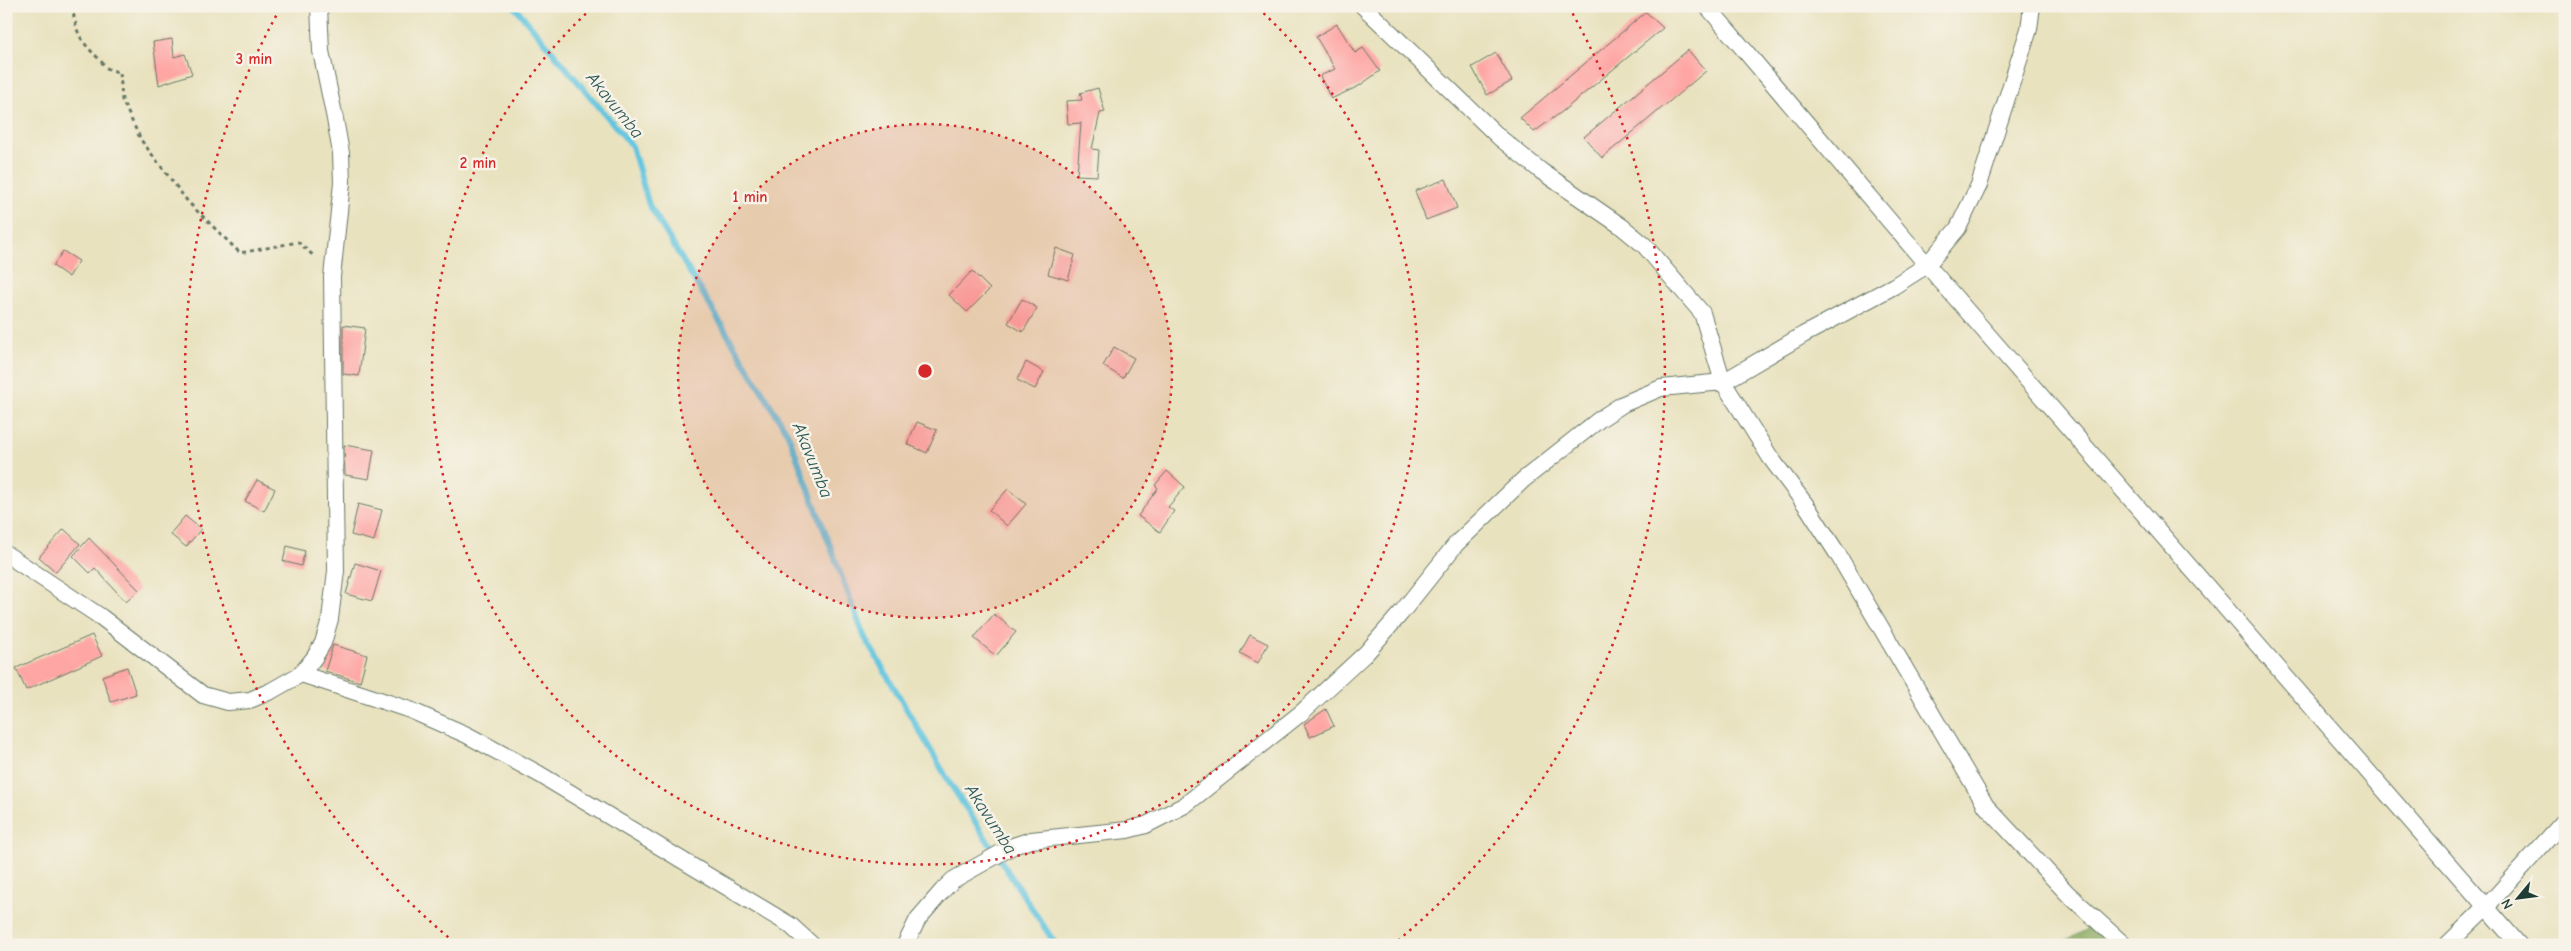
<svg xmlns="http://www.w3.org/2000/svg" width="2571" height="951" font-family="'Comic Neue',sans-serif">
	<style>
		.forest { fill: #84a559; stroke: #527146 }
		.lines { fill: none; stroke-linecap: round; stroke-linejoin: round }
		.stream { stroke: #61c5df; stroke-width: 6 }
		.building { fill: #fea6a4 }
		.street-casing { stroke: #667765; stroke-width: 18 }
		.path { stroke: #667765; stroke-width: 3; stroke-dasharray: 4 4; stroke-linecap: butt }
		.street { stroke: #fff; stroke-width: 16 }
		.ring { fill: none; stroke: #d62828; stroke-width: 2.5; stroke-dasharray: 2.5 5 }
		.labels { text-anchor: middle; stroke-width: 5; stroke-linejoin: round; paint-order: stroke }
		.water-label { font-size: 18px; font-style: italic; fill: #2c5856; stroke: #f7f3e8 }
		.centre { fill: #d62828; stroke: #f7f3e8; stroke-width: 2.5 }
		.ring-label { font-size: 15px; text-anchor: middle; font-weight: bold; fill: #d62828; stroke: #f7f3e8; stroke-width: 5; stroke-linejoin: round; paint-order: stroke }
	</style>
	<rect width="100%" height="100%" fill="#f7f3e8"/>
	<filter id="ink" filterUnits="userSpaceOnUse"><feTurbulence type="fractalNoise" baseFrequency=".02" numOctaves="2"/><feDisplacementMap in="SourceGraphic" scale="10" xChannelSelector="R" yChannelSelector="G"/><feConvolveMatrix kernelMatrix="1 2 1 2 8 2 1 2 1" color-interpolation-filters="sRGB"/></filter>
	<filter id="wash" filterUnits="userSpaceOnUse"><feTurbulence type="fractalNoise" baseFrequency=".0096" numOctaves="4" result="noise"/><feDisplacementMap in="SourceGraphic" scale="20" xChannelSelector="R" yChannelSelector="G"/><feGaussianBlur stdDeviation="1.12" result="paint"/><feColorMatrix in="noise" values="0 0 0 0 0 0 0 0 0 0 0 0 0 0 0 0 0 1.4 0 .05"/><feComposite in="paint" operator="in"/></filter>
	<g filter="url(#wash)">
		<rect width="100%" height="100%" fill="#e9e2bf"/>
		<polygon class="forest" points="2090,928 2110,945 2056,945"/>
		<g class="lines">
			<polyline class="stream" points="514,6 632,146 649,205 788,434 864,636 951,785 1056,945"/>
		</g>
		<g id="blocks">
			<g class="building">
				<polygon points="1646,12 1663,28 1563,111 1534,132 1520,118"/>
				<polygon points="1337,24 1355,53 1363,48 1380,71 1359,86 1331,99 1320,76 1335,69 1316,37"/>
				<polygon points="172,39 174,57 185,54 192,74 159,85 153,42"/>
				<polygon points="1688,50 1706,71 1602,158 1584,137"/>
				<polygon points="1496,53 1512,81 1487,95 1472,67"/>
				<polygon points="1098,88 1105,112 1100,113 1092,149 1099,150 1097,176 1077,175 1081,123 1068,124 1066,101 1082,100 1080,93"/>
				<polygon points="1446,179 1457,208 1426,220 1415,191"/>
				<polygon points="1056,248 1075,255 1068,280 1048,274"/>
				<polygon points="63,251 79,261 69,277 53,266"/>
				<polygon points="972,271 990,289 967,312 949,295"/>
				<polygon points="1022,299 1037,308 1023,332 1008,323"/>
				<polygon points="343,325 365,328 359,376 343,374"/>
				<polygon points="1114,347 1134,358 1123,378 1103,366"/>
				<polygon points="1026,362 1044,372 1035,389 1017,380"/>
				<polygon points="917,422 937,430 927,453 907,444"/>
				<polygon points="344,445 374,450 369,479 345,475"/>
				<polygon points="1167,471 1185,487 1168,507 1174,511 1160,532 1138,516 1158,488 1155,485"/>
				<polygon points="257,480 275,489 264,511 245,501"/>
				<polygon points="1008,489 1026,504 1007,526 989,510"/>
				<polygon points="358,504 382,510 374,541 351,535"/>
				<polygon points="185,516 201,529 186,547 170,534"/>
				<polygon points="64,529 80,544 56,572 39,557"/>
				<polygon points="89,538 139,590 126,602 95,568 90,573 73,556"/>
				<polygon points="287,546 305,551 301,566 283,561"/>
				<polygon points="355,563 381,571 372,601 346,594"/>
				<polygon points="994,614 1016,632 996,656 974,638"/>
				<polygon points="92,635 102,656 26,690 16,668"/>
				<polygon points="1250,635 1268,644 1258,663 1240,653"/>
				<polygon points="333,645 367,655 360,682 325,671"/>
				<polygon points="127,667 136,694 111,702 102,676"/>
				<polygon points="1326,709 1334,726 1310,737 1304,724"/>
			</g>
		</g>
	</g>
	<g filter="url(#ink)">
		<use href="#blocks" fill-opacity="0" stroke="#667765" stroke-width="1"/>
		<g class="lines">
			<g class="street-casing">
				<g id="street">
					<polyline points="1363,6 1500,138 1541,171 1621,226 1644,245 1702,313 1723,382 1770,457 1808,508 1837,553 1986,806 2067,893 2124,945"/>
					<polyline points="1707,6 1927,265 2519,945"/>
					<polyline points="6,554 101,617 203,695 228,702 250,700 271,691 301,674 314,658 323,643 330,619 336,571 332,277 342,183 341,153 335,119 321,51 319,6"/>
					<polyline points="301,674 410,710 467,735 539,774 790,925 812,945"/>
					<polyline points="905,945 918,919 943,890 953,880 1013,846 1031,840 1127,830 1146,825 1185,805 1301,713 1367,652 1401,613 1456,544 1523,480 1600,419 1623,404 1661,388 1723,382 1803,335 1894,286 1927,265 1958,228 1979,185 2029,29 2032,6"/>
					<polyline points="2447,945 2487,906 2565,820"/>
				</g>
			</g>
			<path class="path" d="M72 6C77 34 78 38 98 58 108 69 105 69 120 72L122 100 141 140 188 202 240 253 298 242 315 257"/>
			<use href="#street" class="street"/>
		</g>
	</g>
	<circle cx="925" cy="371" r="247" fill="#d62828" fill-opacity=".12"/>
	<g class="ring">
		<circle cx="925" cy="371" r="247"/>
		<path d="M1258 8A493 493 0 1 1 592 8"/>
		<path d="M454 942A740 740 0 0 1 281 7M1569 7A740 740 0 0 1 1396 942"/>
	</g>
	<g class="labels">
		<g class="water-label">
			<text transform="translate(615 105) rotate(51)" y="6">Akavumba</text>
			<text transform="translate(813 460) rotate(68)" y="6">Akavumba</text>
			<text transform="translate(991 819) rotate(57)" y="6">Akavumba</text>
		</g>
	</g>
	<circle cx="925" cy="371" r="8" class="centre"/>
	<g class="ring-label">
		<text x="254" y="64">3 min</text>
		<text x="478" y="168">2 min</text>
		<text x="750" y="202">1 min</text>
	</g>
	<rect width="2571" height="951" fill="none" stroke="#f7f3e8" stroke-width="25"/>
	<g transform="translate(2518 898) rotate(241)" stroke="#f7f3e8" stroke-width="4" paint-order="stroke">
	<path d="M0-4L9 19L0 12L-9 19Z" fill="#1f3d34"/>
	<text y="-8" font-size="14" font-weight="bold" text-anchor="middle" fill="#1f3d34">N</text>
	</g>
</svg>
